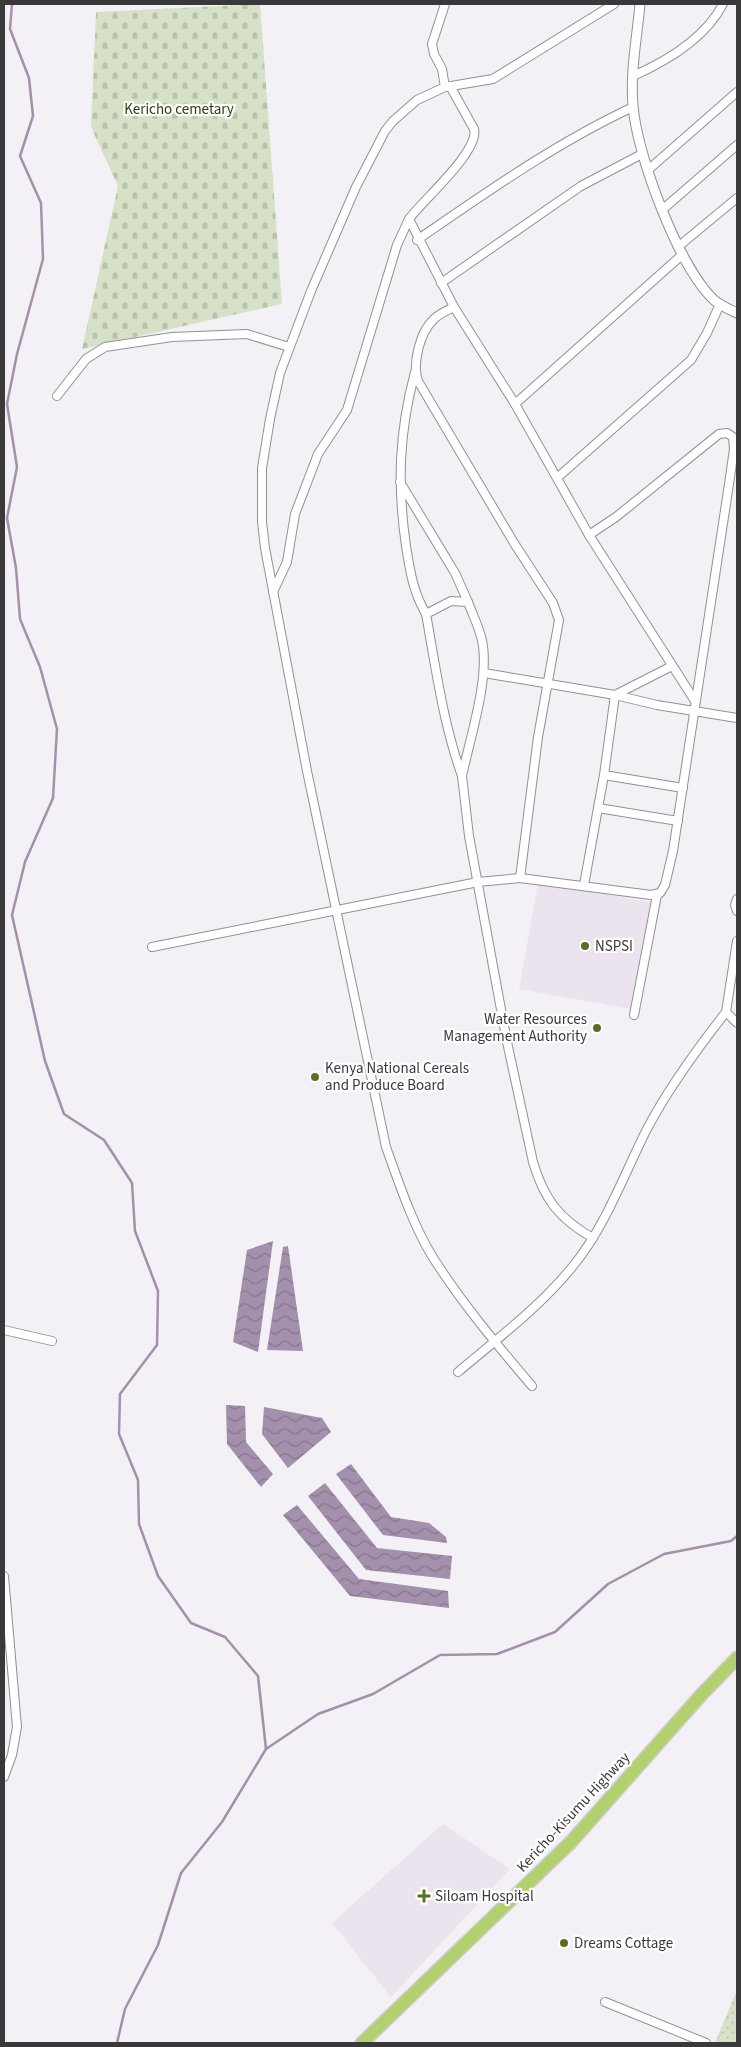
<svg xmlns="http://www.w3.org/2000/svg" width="741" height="2047" font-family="'Source Sans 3',sans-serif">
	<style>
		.built { fill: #ebe4ee }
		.grass { fill: url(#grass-dots) }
		.cemetery { fill: url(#cemetery-stones) }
		.water { fill: url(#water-waves) }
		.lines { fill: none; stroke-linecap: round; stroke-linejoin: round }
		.stream { stroke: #a390ac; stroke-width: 2.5 }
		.minor-casing { stroke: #939094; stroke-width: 10 }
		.tertiary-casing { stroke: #939094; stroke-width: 11 }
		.trunk-casing { stroke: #cfcfd0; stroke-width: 15 }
		.minor { stroke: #fff; stroke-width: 8 }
		.tertiary { stroke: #fff; stroke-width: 9 }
		.trunk { stroke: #b3d06e; stroke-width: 12 }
		.poi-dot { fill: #586f1f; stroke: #fff; stroke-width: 2 }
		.labels { text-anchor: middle; stroke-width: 4.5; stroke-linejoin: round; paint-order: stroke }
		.park-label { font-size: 15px; fill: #303e0a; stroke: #fff }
		.poi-label { font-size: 15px; fill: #39383a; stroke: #fff; text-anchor: start }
		.street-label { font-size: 15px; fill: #39383a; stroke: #fff }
	</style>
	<defs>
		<pattern id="grass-dots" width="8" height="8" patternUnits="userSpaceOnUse" patternTransform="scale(1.25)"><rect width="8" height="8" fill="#d7e1c7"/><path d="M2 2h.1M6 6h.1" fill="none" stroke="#b9c2ac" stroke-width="1.8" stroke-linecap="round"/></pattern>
		<pattern id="cemetery-stones" width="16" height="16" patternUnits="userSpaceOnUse" patternTransform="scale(1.25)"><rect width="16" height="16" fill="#d7e1c7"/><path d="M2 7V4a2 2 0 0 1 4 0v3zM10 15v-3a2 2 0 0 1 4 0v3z" fill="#b9c2ac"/></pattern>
		<pattern id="water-waves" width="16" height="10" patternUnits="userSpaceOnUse" patternTransform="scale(1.25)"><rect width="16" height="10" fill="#a390ac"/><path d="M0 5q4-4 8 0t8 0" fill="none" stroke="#86778d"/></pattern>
	</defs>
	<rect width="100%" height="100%" fill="#f3f1f5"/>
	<g class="built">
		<polygon points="538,883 651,902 631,1009 519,989"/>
		<polygon points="443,1824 510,1869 391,1997 332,1923"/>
	</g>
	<polygon class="grass" points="737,1990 737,2043 715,2043"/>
	<polygon class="cemetery" points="260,4 282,304 82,349 118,186 91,127 96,12"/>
	<g class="water">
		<polygon points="273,1241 258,1352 233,1342 247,1250"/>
		<polygon points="288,1246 303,1351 267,1350 283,1247"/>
		<polygon points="226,1405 245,1406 246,1442 273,1474 261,1487 227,1444"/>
		<polygon points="264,1407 322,1418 331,1432 288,1468 262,1434"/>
		<polygon points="351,1464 391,1517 429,1523 446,1537 447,1543 383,1535 336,1474"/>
		<polygon points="325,1483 377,1548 452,1556 450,1579 366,1570 308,1496"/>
		<polygon points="297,1505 359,1579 448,1591 449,1608 350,1596 283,1515"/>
	</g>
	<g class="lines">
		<g class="stream">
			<polyline points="12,4 10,29 29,78 33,116 20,156 41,203 43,259 17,354 7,404 17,467 7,518 16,568 20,619 40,667 57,729 53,798 25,862 12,915 45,1061 64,1114 104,1140 132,1183 135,1231 158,1291 157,1345 120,1394 119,1434 138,1480 139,1524 158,1576 191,1623 225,1637 258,1676 266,1749"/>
			<polyline points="117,2043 125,2009 158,1945 181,1873 222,1822 266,1749 318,1714 373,1694 440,1655 497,1654 555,1632 608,1584 664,1554 731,1541 737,1536"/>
		</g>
		<g class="minor-casing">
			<g id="minor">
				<path d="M633 76C667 61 705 39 723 4"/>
				<path d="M450 86 474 129C480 151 422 201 409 219L454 307"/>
				<polyline points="445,87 442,69 434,54 432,44 445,4"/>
				<polyline points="648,170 737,92"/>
				<polyline points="662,210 737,145"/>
				<path d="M417 240C487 192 556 143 633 107"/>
				<polyline points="679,246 737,198"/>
				<polyline points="441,283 581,186 642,154"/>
				<path d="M415 372C399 432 397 484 406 546 410 571 413 592 426 614"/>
				<polyline points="57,396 86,359 105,347 172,337 247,334 289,347"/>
				<polyline points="515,404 683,254"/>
				<polyline points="558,477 691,360 707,333 720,304"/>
				<polyline points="400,482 455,573 468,602"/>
				<polyline points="273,592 287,562 295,514 318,454 347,410 397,245 409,219"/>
				<path d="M451 601 468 602C473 616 481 630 483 646 488 684 470 738 462 776 443 723 436 669 426 614Z"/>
				<polyline points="484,673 615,695 672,666"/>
				<polyline points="604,775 683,788"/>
				<path d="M462 776 469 836 507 1042 533 1162C544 1199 559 1219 593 1238"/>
				<polyline points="598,808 678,821"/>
				<path d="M520 878 538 737 559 620 553 603 514 543 418 381C412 363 420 332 434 319 440 313 448 310 454 307L515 404 589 535 695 701"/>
				<polyline points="584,885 604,775 615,695 657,705 737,718"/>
				<polyline points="737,899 735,905 737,911"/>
				<polyline points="152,947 478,882 520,878 651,895 660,893 665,885 673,851 729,484 734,449 733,437 727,433 719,434 616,517 589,535"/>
				<polyline points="726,1012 737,941"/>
				<polyline points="726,1012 737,1023"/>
				<polyline points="634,1015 657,895"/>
				<polyline points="4,1330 52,1341"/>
				<path d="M458 1372C497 1339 541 1306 573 1266 606 1226 624 1174 647 1129 669 1087 697 1049 726 1012"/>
				<path d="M532 1386C497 1345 461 1302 432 1256 412 1223 399 1183 386 1147L307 771 265 548 262 522V468L270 419 280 373 311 291 356 187 385 131 393 121 417 100 445 87 493 79 614 4"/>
				<polyline points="4,1576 17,1727 12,1755 4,1777"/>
				<polyline points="605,2002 706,2043"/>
			</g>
		</g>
		<g class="tertiary-casing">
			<path id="tertiary" d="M640 4C637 38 630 72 633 106 637 155 678 266 714 300 721 306 729 309 737 313"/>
		</g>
		<g class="trunk-casing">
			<polyline id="trunk" points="362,2043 571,1842 702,1694 737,1658"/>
		</g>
		<use href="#minor" class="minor"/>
		<use href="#tertiary" class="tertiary"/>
		<use href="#trunk" class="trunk"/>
	</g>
	<g class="poi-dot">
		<circle cx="585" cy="946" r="5"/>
		<circle cx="597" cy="1028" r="5"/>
		<circle cx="315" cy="1077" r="5"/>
		<path d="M421.5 1888.5h5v5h5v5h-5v5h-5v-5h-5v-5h5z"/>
		<circle cx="564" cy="1943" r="5"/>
	</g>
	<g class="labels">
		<g class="park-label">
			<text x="179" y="114">Kericho cemetary</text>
		</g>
		<g class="poi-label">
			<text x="595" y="951">NSPSI</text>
			<text x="587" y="1024" text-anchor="end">Water Resources<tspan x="587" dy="17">Management Authority</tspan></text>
			<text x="325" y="1073">Kenya National Cereals<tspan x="325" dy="17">and Produce Board</tspan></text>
			<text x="435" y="1901">Siloam Hospital</text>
			<text x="574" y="1948">Dreams Cottage</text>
		</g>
		<g class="street-label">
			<text transform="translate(573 1812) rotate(-47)" y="5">Kericho-Kisumu Highway</text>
		</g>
	</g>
	<rect width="741" height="2047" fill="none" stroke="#39383a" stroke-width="10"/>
</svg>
